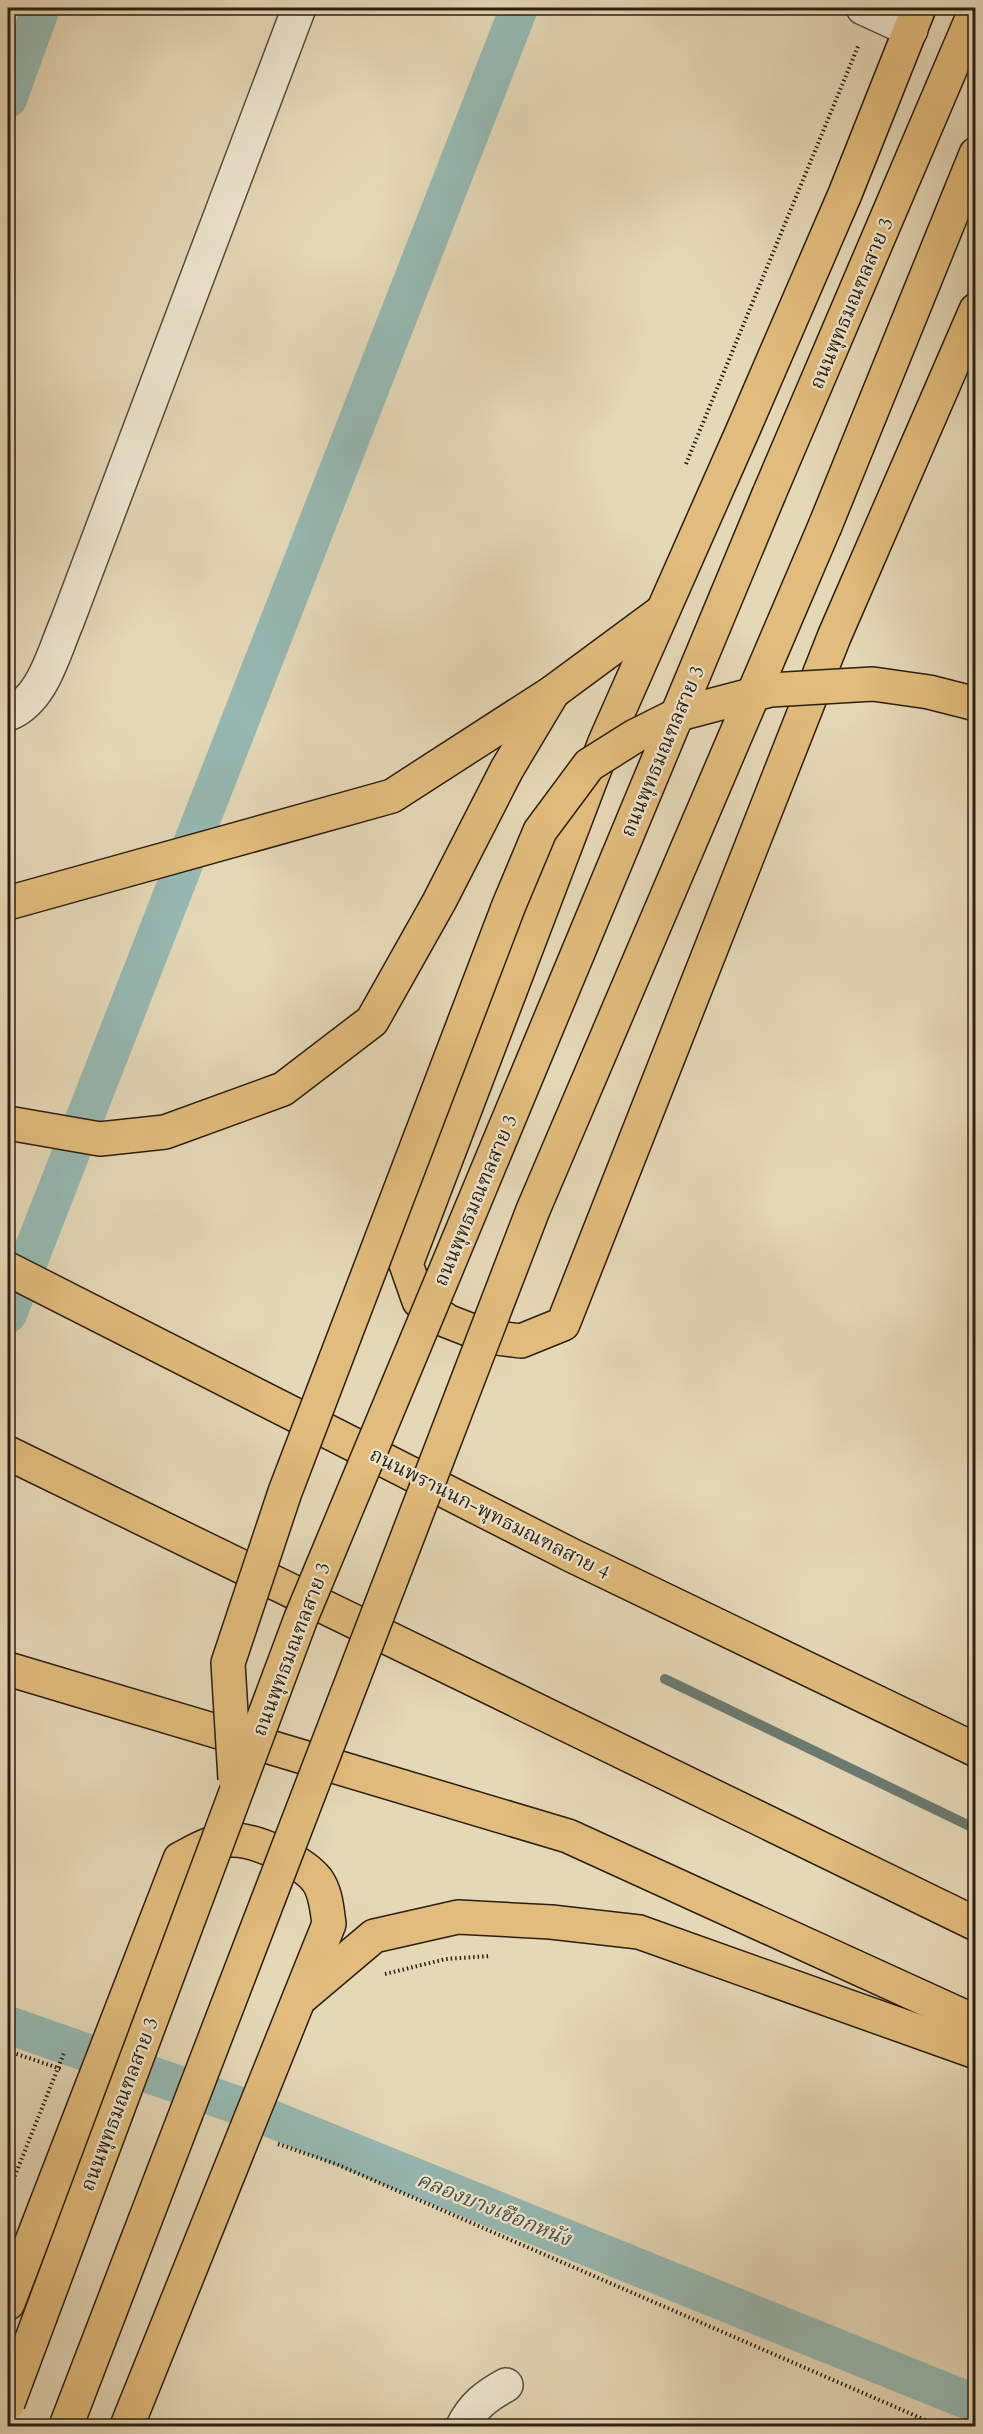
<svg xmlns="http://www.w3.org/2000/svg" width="983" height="2434" font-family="Cardo,'Noto Serif Thai',serif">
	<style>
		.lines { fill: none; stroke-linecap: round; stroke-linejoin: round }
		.stream { stroke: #6b7b71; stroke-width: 10 }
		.canal { stroke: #96b9b2; stroke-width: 38 }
		.minor-casing { stroke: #594d3a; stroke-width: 36 }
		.major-casing { stroke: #2a1f10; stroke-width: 36 }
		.path { stroke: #2a1f10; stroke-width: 4; stroke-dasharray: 1.5 3; stroke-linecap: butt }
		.minor { stroke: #eee6d0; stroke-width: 33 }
		.major { stroke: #e2bc7c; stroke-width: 33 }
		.major-bridge-casing { stroke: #2a1f10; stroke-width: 36; stroke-linecap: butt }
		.major-bridge { stroke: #e2bc7c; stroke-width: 33 }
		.labels { text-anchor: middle; stroke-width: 4.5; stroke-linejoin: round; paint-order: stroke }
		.street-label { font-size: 20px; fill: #2a1f10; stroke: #eee6d0 }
		.water-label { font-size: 21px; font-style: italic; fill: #4a4d41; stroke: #eee6d0 }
	</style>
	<rect width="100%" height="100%" fill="#e5d8b7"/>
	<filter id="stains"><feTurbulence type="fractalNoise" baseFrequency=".00333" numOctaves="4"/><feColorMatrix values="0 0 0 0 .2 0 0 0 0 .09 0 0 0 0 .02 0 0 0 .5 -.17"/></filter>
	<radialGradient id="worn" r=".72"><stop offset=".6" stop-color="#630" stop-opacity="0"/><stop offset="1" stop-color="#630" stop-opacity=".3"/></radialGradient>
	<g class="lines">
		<polyline class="stream" points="665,1679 976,1829"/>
		<g class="canal">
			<polyline points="8,99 41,8"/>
			<polyline points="8,1314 519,8"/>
			<polyline points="8,2025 237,2105 976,2404"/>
		</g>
		<g class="minor-casing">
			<g id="minor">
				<polyline points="863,8 911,30"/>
				<path d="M8 714C43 700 53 654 67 622L299 8"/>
				<path d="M463 2426C473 2406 486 2396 506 2385"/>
			</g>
		</g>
		<g class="major-casing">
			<g id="major">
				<polyline points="919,8 845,194 743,430 605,742 406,1264 419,1301 447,1321 488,1337 521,1341 563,1324 834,637 976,310"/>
				<polyline points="769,494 976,9"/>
				<polyline points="825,526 976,154"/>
				<polyline points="8,903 392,796 553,692 660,613"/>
				<polyline points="8,1123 100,1139 165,1132 283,1089 372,1021 439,902 507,769 553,692"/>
				<polyline points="8,1269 571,1555 976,1750"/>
				<polyline points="8,1453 976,1924"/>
				<polyline points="8,1669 568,1836 976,2022"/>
				<polyline points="303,1996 374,1936 458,1917 551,1922 639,1932 976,2052"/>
				<path d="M8 2303 180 1859C195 1851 213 1840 231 1840 255 1839 302 1861 317 1880 326 1892 327 1910 329 1924L127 2426"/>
			</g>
		</g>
		<g class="path">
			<polyline points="686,464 859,44"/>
			<polyline points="385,1974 446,1959 490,1956"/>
			<polyline points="8,2051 61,2069"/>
			<polyline points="278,2144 336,2164 939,2426"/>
			<polyline points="8,2193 64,2053"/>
		</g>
		<use href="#minor" class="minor"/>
		<use href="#major" class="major"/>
		<g class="major-bridge-casing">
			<g id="major-bridge">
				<polyline points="235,1779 228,1663 285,1492 509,905 540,831 589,765 635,736 679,714 770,690 873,684 929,692 976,704"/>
				<polyline points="8,2403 301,1618 769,494"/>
				<polyline points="66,2426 533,1210 825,526"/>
			</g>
		</g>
		<use href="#major-bridge" class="major-bridge"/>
	</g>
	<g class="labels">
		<g class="street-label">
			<text transform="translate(851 303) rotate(-67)" y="7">ถนนพุทธมณฑลสาย 3</text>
			<text transform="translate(662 751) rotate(-67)" y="7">ถนนพุทธมณฑลสาย 3</text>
			<text transform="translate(475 1200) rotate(-67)" y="7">ถนนพุทธมณฑลสาย 3</text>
			<text transform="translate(490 1513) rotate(27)" y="7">ถนนพรานนก-พุทธมณฑลสาย 4</text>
			<text transform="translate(291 1649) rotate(-69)" y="7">ถนนพุทธมณฑลสาย 3</text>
			<text transform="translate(119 2104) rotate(-69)" y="7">ถนนพุทธมณฑลสาย 3</text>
		</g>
		<g class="water-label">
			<text transform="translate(494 2209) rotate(22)" y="7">คลองบางเชือกหนัง</text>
		</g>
	</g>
	<rect width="983" height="2434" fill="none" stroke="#e5d8b7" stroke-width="30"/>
	<rect x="9" y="9" width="965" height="2416" fill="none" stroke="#2a1f10" stroke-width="3"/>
	<rect x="15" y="15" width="953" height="2404" fill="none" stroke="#2a1f10" stroke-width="1.5"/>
	<rect width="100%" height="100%" filter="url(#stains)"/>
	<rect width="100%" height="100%" fill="url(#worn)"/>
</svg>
